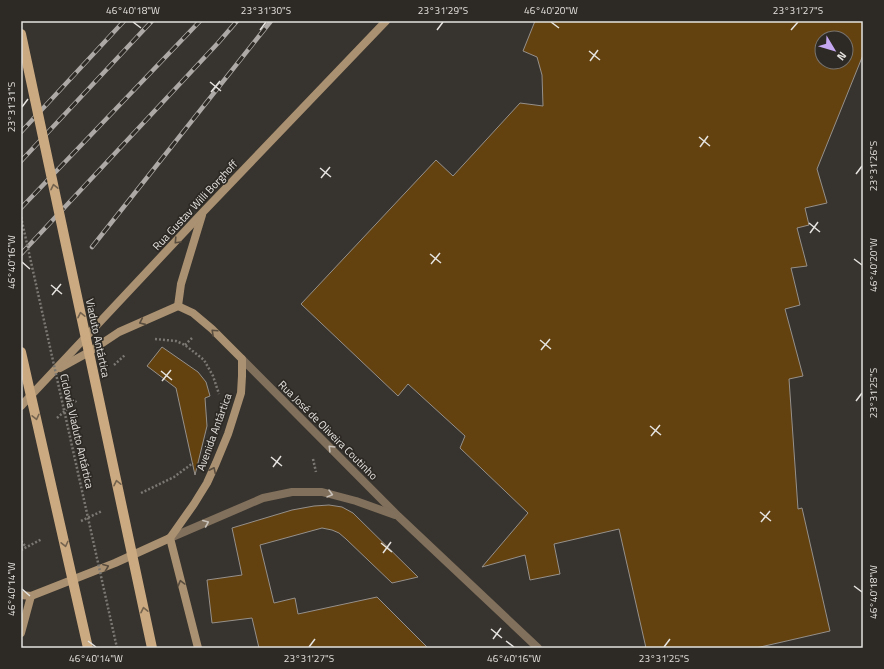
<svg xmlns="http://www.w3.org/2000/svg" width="884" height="669" font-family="'Titillium Web',sans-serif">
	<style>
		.building { fill: #64420f; stroke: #95908b; fill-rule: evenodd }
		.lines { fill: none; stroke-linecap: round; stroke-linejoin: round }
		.path { stroke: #7b7873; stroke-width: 2.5; stroke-dasharray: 2 2; stroke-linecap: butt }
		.street { stroke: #80705c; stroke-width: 8 }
		.secondary { stroke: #aa9171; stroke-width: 8 }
		.rail-casing { stroke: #aca9a6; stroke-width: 4.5 }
		.rail { stroke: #2d2924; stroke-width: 3; stroke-dasharray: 9; stroke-linecap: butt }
		.path-bridge { stroke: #7b7873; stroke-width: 2.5; stroke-dasharray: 2 2; stroke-linecap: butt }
		.primary-bridge { stroke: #cbaa81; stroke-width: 10 }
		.oneway { stroke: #74634e }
		.oneway2 { stroke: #594d3f }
		.oneway3 { stroke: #c7c0b8 }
		.ticks { fill: none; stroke: #e5e3e0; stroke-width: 1.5 }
		.labels { text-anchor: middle; stroke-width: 3.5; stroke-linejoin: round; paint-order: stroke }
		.street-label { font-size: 11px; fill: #e5e3e0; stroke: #2d2924 }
		.neatline { fill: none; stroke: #e5e3e0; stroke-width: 1.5 }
		.ticks-label { font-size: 10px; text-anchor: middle; fill: #e5e3e0 }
	</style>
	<rect width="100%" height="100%" fill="#37332e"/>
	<g class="building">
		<path d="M535 21H863V55L817 169 827 203 805 208 809 225 797 228 807 266 791 268 800 305 785 309 803 376 789 379 798 509 802 508 830 631 756 648H646L619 529 554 544 560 574 530 580 525 555 482 567 528 513 460 448 465 436 408 384 398 396 301 304 436 160 453 176 520 103 543 106 542 75 537 57 523 51ZM822 38H846V62H822Z"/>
		<polygon points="162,347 198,372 206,382 210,396 205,398 207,426 195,475 176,388 147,366"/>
		<polygon points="329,505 342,507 353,513 418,577 392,583 346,539 339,533 332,530 322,528 260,545 274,603 295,598 298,614 377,597 428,648 259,648 252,618 212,623 207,580 242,575 232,528 292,510 314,506"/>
	</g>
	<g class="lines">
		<g class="path">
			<polyline points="155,339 176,341 185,345 204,360 213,376 219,394"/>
			<polyline points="185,345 192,338"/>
			<polyline points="114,365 125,355"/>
			<polyline points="57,418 77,400"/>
			<polyline points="313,459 316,472"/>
			<polyline points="141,493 174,477 193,463"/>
			<polyline points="81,521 102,511"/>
			<polyline points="21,541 26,547"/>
			<polyline points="21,550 42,539"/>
		</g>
		<g class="street">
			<polyline points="242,359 398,516 538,648"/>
			<polyline points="170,538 263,498 292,492 322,492 356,501 395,515"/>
		</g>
		<g class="secondary">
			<polyline points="178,306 181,284 202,215"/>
			<polyline points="60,368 89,352 119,332 178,306"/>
			<polyline points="21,406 203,212 386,21"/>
			<polyline points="170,538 198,648"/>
			<polyline points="21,595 31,596 115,563 170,538 194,504 207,483 216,463 228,434 241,393 242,376 242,359 212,329 193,313 178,306"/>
			<polyline points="21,633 31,596"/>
		</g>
		<g class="rail-casing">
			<g id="rail">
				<polyline points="21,132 124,21"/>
				<polyline points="21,161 152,21"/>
				<polyline points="21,208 200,21"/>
				<polyline points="92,247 271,21"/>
				<polyline points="21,254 218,43 237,21"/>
			</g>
		</g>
		<use href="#rail" class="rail"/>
		<polyline class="path-bridge" points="21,217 117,648"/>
		<g class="primary-bridge">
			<polyline points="21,34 152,648"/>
			<polyline points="21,352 88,648"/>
		</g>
	</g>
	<defs><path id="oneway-chevron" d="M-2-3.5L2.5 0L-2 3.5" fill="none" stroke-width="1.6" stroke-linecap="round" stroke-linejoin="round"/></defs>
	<g class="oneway">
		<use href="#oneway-chevron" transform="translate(54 187) rotate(-102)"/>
		<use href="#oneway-chevron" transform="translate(81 315) rotate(-102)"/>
		<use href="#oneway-chevron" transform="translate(36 417) rotate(77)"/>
		<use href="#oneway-chevron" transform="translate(117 483) rotate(-102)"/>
		<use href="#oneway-chevron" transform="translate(65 544) rotate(77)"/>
		<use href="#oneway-chevron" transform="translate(144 610) rotate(-102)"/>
	</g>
	<g class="oneway2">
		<use href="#oneway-chevron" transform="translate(177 241) rotate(133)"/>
		<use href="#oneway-chevron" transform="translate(142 322) rotate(156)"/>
		<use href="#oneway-chevron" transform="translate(214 332) rotate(-137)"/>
		<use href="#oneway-chevron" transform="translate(213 470) rotate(-64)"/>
		<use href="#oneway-chevron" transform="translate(106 567) rotate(-21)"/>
		<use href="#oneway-chevron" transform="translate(181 583) rotate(-105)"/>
	</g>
	<g class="oneway3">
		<use href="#oneway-chevron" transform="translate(331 448) rotate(-135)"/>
		<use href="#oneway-chevron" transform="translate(330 494) rotate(15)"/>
		<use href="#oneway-chevron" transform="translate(206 523) rotate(-23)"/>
	</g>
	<path class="ticks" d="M133 22 141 28M551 22 559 28M260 30 266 22M437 30 443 22M791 30 798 22M589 51 600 60M590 61 598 50M210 82 221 91M211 92 220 81M22 107 28 99M699 137 710 146M700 147 708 136M320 168 331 177M856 174 862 166M321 178 330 167M809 223 820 232M810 233 818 222M430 254 441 263M854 259 862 265M22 262 30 269M431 264 440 253M51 285 62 294M52 295 61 284M540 340 551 349M541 350 550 339M161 371 172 380M162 381 171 370M856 401 862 393M650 426 661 435M651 436 660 425M271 457 282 466M273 467 281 456M760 512 771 521M761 522 770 511M381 543 392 552M383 553 391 542M854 586 862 592M22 589 30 596M491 629 502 638M493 639 501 628M88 641 96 647M506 641 514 647M309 647 315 639M664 647 670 639"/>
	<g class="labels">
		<g class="street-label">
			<text transform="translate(195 205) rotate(-47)" y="4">Rua Gustav Willi Borghoff</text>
			<text transform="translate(98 338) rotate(78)" y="4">Viaduto Antártica</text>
			<text transform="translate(328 430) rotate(45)" y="4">Rua José de Oliveira Coutinho</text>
			<text transform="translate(77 431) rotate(77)" y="4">Ciclovia Viaduto Antártica</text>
			<text transform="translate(214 432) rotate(-70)" y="4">Avenida Antártica</text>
		</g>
	</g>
	<rect width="884" height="669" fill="none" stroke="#2d2924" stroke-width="44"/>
	<g transform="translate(834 50) rotate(128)"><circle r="19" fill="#2d2924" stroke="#77736f"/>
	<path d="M0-3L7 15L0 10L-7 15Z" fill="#c5a7f1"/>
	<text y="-6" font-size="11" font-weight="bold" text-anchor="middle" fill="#e5e3e0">N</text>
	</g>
	<rect x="22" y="22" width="840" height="625" class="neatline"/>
	<g class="ticks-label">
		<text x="133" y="14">46°40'18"W</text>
		<text x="266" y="14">23°31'30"S</text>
		<text x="443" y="14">23°31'29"S</text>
		<text x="551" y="14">46°40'20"W</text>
		<text x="798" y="14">23°31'27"S</text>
		<text transform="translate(11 107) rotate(-90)" y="4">23°31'31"S</text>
		<text transform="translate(873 166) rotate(-90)" y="4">23°31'26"S</text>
		<text transform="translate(11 262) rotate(-90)" y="4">46°40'16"W</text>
		<text transform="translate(873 265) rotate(-90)" y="4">46°40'20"W</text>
		<text transform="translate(873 393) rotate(-90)" y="4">23°31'25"S</text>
		<text transform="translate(11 589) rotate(-90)" y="4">46°40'14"W</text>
		<text transform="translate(873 592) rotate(-90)" y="4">46°40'18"W</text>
		<text x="96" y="662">46°40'14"W</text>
		<text x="309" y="662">23°31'27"S</text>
		<text x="514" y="662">46°40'16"W</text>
		<text x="664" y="662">23°31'25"S</text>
	</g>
</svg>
